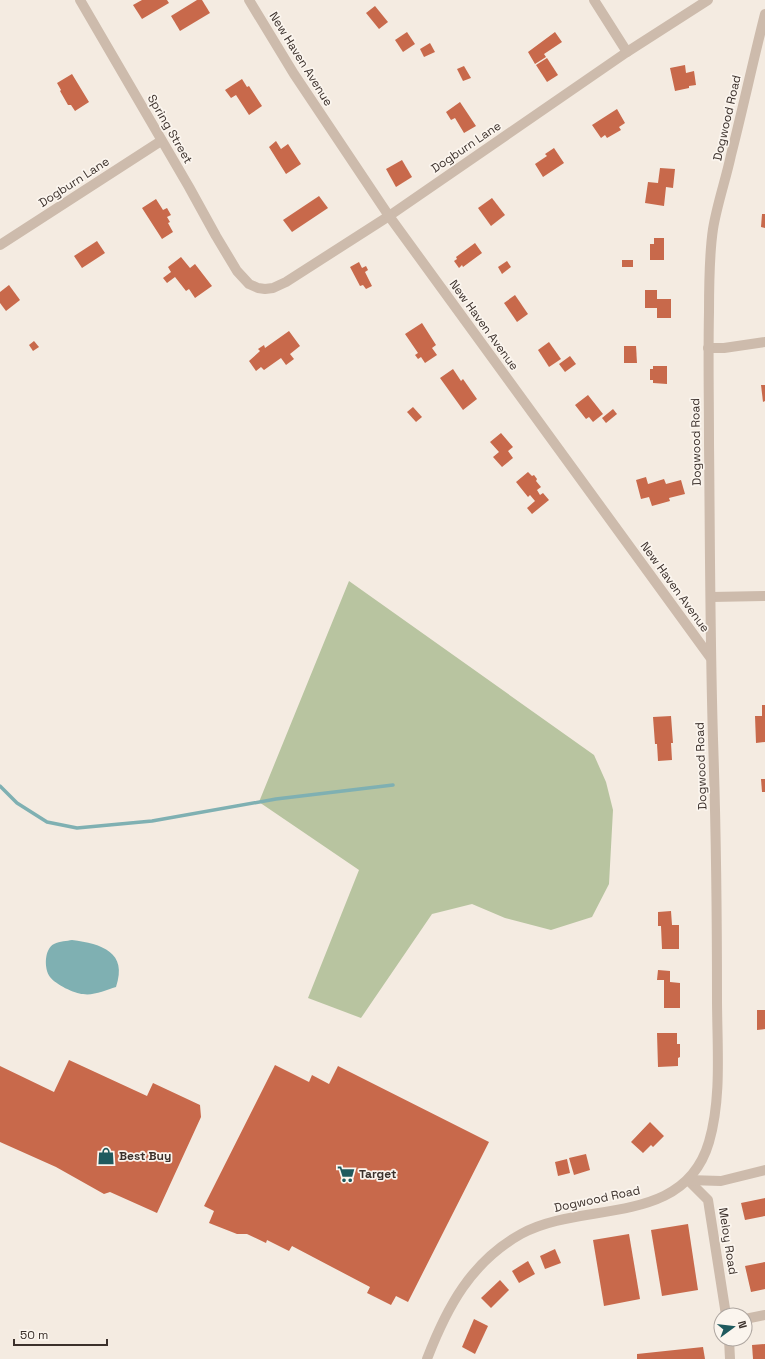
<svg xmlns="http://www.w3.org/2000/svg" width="765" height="1359" font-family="'Space Grotesk',sans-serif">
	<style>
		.green { fill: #b8c4a0 }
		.water { fill: #7fb0b2 }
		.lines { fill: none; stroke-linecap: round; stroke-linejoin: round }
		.stream { stroke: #7fb0b2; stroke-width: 3.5 }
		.building { fill: #c8694b }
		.minor { stroke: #cdbbac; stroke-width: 10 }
		.labels { text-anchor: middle; stroke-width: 3.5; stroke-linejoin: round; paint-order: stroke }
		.street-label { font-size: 12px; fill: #3b302b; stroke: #fbf5ee }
		.poi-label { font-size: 12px; font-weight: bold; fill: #3b302b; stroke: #fbf5ee; text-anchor: start }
	</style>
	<rect width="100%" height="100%" fill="#f4ebe1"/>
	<polygon class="green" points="349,581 594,755 606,782 613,810 609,884 592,917 551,930 505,918 472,904 432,914 361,1018 308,998 359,870 259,802"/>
	<path class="water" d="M72 940C102 944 128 952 116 987 106 990 93 996 83 994 75 994 55 984 50 977 44 969 44 949 54 944 60 941 67 941 72 940Z"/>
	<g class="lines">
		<polyline class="stream" points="0,786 17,803 47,822 77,828 152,821 276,799 393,785"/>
	</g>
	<g class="building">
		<polygon points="142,0 167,0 169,3 142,19 133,5"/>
		<polygon points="197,0 202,0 210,13 180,31 171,16"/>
		<polygon points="375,6 388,22 379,29 366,13"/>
		<polygon points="407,32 415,44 403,52 395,40"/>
		<polygon points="555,32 562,42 544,54 546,57 535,64 528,52"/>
		<polygon points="430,43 435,52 424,57 420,49"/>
		<polygon points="547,58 558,75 547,82 536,65"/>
		<polygon points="685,65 686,73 694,71 696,85 689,86 689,88 675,91 670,68"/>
		<polygon points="464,66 471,78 463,81 457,69"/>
		<polygon points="72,74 89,102 75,111 71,105 68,105 60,91 61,90 57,83"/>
		<polygon points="242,79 247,87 249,86 262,106 249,115 236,95 231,98 225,90"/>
		<polygon points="460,102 476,126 464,133 455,118 451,120 446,112"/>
		<polygon points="617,109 625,123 619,127 621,130 607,138 605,135 601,138 592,125"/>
		<polygon points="276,141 281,149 288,144 301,164 286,174 269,147"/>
		<polygon points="554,148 564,163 543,177 535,164 547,156 545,154"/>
		<polygon points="402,160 412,177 396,187 386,169"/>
		<polygon points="660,168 675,169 673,188 666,187 664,206 645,203 648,182 658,183"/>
		<polygon points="319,196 328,208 292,232 283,220"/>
		<polygon points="492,198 505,215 491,226 478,208"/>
		<polygon points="156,199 163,210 167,208 171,215 167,217 170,222 168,223 173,232 162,239 142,208"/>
		<polygon points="762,214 765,214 765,228 761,227"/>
		<polygon points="654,238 664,238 664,260 650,260 650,244 654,244"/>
		<polygon points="97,241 105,253 82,268 74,256"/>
		<polygon points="475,243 482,253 463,267 462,265 459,268 454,261 457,259 456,257"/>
		<polygon points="181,257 190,268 195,264 212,286 195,298 189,289 186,291 175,277 167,283 163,278 171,272 168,267"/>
		<rect x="622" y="260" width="11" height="7"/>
		<polygon points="507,261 511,267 502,274 498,267"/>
		<polygon points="359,262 362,268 366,266 368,270 365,272 372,286 366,289 363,285 360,286 350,267"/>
		<polygon points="9,285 20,300 6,311 0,303 0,292"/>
		<polygon points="645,290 657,290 657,299 671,299 671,318 657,318 657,308 645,308"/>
		<polygon points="515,295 528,314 517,322 504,303"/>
		<polygon points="422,323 436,345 432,348 437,355 425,363 421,357 418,359 415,355 418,353 405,334"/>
		<polygon points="289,331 300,346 290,354 294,359 286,365 281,358 264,370 261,367 256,371 249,361 260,351 258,349 264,345 265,348"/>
		<polygon points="34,341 39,347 33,351 29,345"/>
		<polygon points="549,342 561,359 549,367 538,350"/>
		<polygon points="624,346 636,346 637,363 624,363"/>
		<polygon points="570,356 576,364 565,372 559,364"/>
		<polygon points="653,366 667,366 667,384 653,383 653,380 650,380 650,369 653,369"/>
		<polygon points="453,369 461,381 463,379 477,399 463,410 440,378"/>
		<polygon points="761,385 765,385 765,401 763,402"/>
		<polygon points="588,395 603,414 593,422 589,417 586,419 575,405"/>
		<polygon points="413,407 422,417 416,422 407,412"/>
		<polygon points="613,409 617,414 606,423 602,418"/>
		<polygon points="501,433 513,447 508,451 513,458 502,467 493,457 499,452 490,442"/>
		<polygon points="528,472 532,476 534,475 537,479 536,481 541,487 537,490 540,495 543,493 549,500 532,514 527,508 535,501 530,495 528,497 516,482"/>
		<polygon points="646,477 648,484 664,479 666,484 681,480 685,494 669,498 670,501 652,506 649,497 641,499 636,480"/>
		<polygon points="762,705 765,705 765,742 756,743 755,716 762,716"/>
		<polygon points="671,716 673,743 671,743 672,760 658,761 657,744 655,744 653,717"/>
		<polygon points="761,779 765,779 765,792 762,792"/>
		<polygon points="671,911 672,925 679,925 679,949 662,949 661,926 658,926 658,912"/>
		<polygon points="658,970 670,971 670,982 680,983 680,1008 664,1008 664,980 657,980"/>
		<polygon points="757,1010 765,1010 765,1029 757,1030"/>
		<polygon points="657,1033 677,1033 677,1044 680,1044 680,1057 678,1058 678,1066 658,1067"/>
		<polygon points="69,1060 147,1096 153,1083 200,1105 201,1117 157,1213 110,1192 104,1194 56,1167 0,1142 0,1066 54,1092"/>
		<polygon points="275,1065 309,1082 312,1075 329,1084 338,1066 489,1142 408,1302 396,1296 391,1305 367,1293 370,1287 292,1246 289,1251 267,1240 266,1243 247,1234 237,1234 209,1223 214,1211 204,1206"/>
		<polygon points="650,1122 664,1136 653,1147 651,1145 643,1153 631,1142"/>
		<polygon points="586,1154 590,1170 574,1175 569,1158"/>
		<polygon points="567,1159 570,1173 558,1176 555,1162"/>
		<polygon points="765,1198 765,1216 745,1220 741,1203"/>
		<polygon points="688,1224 698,1290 662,1296 651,1230"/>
		<polygon points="629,1234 640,1299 604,1306 593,1240"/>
		<polygon points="555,1249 561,1263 545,1269 540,1256"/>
		<polygon points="528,1261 535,1274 519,1283 512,1271"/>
		<polygon points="765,1262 765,1289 751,1292 745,1266"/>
		<polygon points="500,1280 509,1290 491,1308 481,1298"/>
		<polygon points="474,1319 488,1326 475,1354 462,1347"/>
		<polygon points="765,1344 765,1359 753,1359 752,1345"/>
		<polygon points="703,1347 705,1359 637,1359 637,1354"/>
	</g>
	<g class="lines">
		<g class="minor">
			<polyline points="80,0 189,187 216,236 237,271 249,284 258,288 265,289 273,288 286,282 389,216 627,52 708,0"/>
			<polyline points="249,0 294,74 389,216 710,657"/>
			<polyline points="594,0 627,52"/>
			<polyline points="0,245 161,141"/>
			<polyline points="708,348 724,348 765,342"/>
			<polyline points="711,597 765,596"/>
			<polyline points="688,1180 708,1200 726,1315"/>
			<polyline points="688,1180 721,1181 765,1170"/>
			<polyline points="745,1319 765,1315"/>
			<polyline points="729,1339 730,1359"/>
			<path d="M427 1359C447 1307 471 1262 521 1234 582 1200 684 1228 709 1142 722 1097 717 1046 717 998 717 912 716 826 713 739 710 640 710 541 709 442 709 399 708 356 709 312 709 285 709 256 713 229 717 204 726 179 731 155 743 108 753 61 765 14"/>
		</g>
	</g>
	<defs>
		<g id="shop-bare" transform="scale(1.38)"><path d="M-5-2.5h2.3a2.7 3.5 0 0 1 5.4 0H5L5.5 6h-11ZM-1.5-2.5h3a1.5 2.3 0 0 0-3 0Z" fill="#1f5a5e" stroke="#fbf5ee" stroke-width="2.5" paint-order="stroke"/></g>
		<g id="supermarket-bare" transform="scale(1.38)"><path d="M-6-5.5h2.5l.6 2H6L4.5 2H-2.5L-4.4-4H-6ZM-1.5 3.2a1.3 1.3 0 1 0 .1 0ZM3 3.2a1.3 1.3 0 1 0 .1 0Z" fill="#1f5a5e" stroke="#fbf5ee" stroke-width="2.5" paint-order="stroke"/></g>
	</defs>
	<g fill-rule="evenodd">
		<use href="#shop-bare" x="106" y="1156"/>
		<use href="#supermarket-bare" x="346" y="1174"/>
	</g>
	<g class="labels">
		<g class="street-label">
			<text transform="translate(301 59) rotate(58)" y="4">New Haven Avenue</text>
			<text transform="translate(727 118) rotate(-77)" y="4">Dogwood Road</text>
			<text transform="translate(170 129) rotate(60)" y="4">Spring Street</text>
			<text transform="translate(466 147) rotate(-34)" y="4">Dogburn Lane</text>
			<text transform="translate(74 182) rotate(-33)" y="4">Dogburn Lane</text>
			<text transform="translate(484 325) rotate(54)" y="4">New Haven Avenue</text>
			<text transform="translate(696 442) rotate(-91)" y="4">Dogwood Road</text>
			<text transform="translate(675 587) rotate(54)" y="4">New Haven Avenue</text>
			<text transform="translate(701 766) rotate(-92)" y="4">Dogwood Road</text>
			<text transform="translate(597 1199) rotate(-12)" y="4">Dogwood Road</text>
			<text transform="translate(728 1241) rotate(81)" y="4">Meloy Road</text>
		</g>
		<g class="poi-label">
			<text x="119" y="1160">Best Buy</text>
			<text x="359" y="1178">Target</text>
		</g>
	</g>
	<g transform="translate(733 1327) rotate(75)"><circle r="19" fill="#fbf5ee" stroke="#aea6a0"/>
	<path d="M0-3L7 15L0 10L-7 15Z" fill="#1f5a5e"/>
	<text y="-6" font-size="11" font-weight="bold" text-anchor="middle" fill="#3b302b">N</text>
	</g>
	<path d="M14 1339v6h93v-6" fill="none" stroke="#3b302b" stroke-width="2"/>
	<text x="20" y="1339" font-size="12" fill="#3b302b" stroke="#fbf5ee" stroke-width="3" paint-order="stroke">50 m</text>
</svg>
